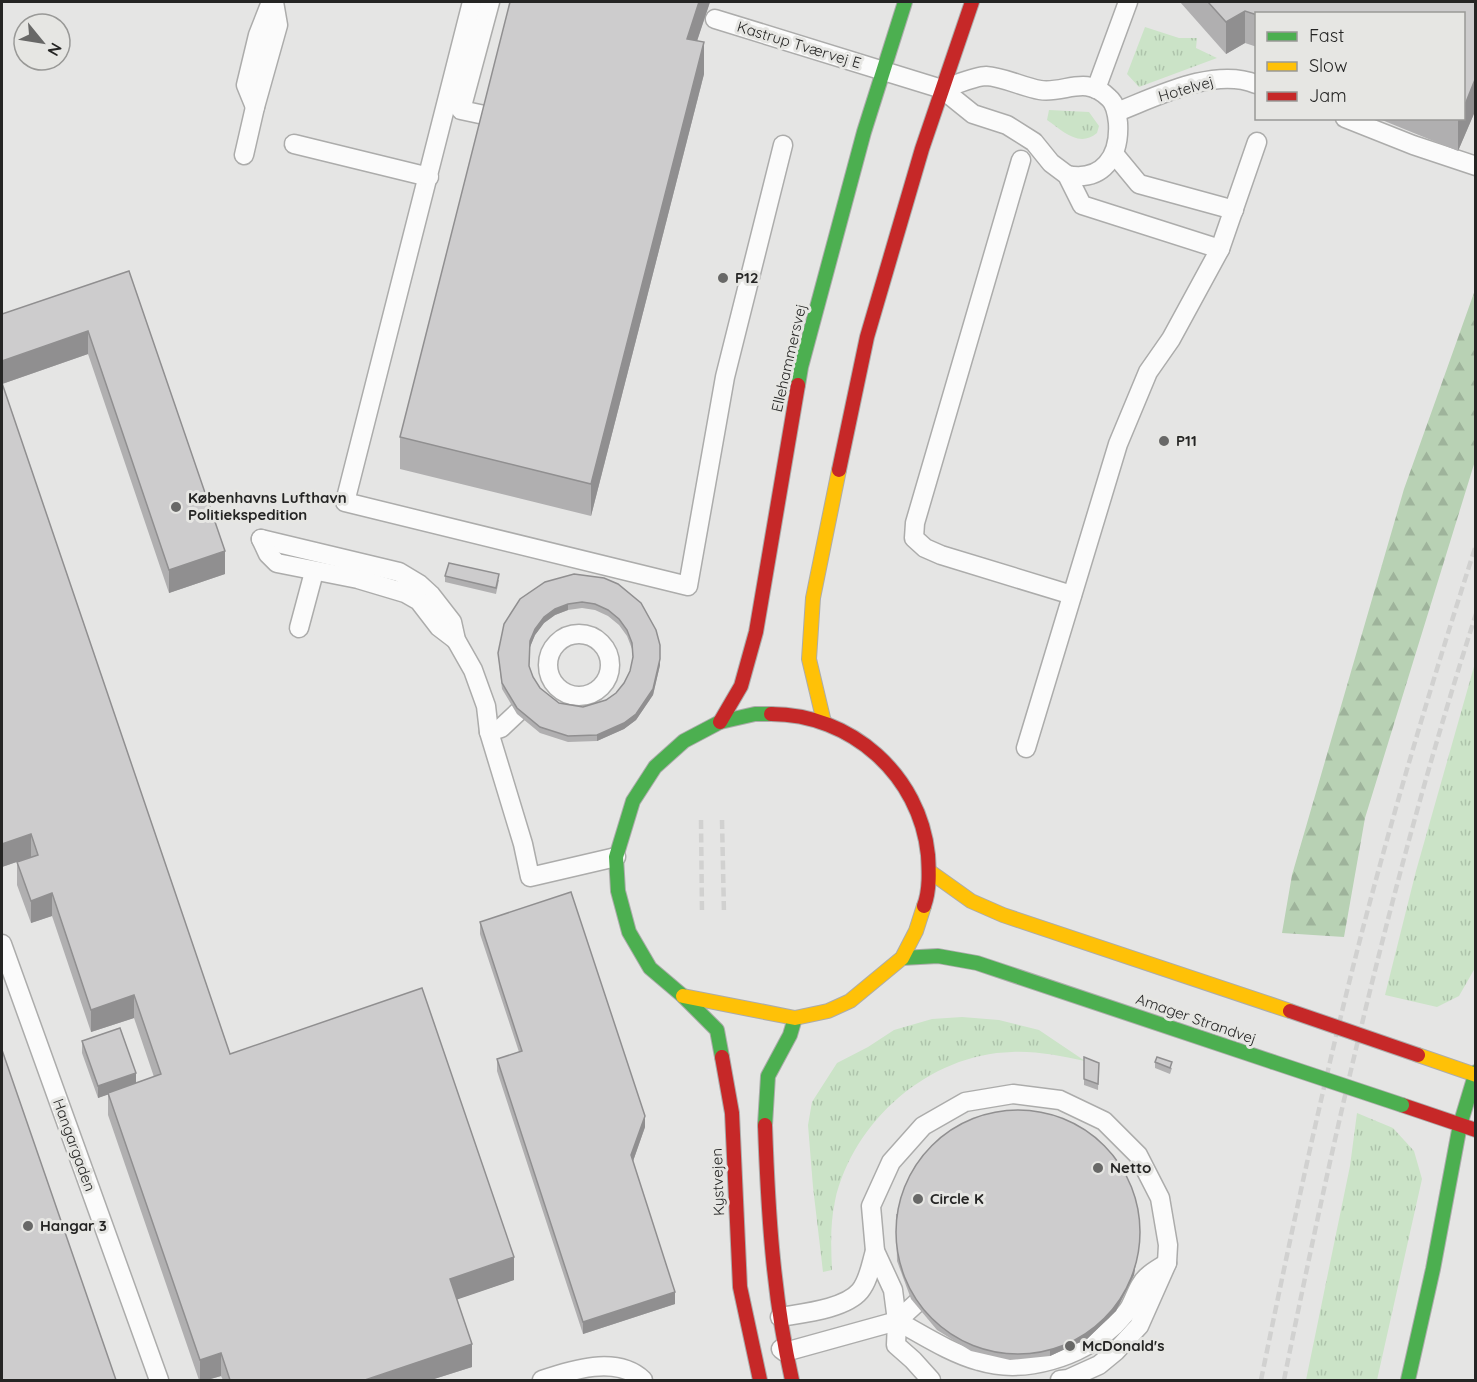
<svg xmlns="http://www.w3.org/2000/svg" width="1477" height="1382" font-family="Quicksand,sans-serif">
	<style>
		.grass { fill: url(#grass-tufts) }
		.forest { fill: url(#forest-firs) }
		.lines { fill: none; stroke-linecap: round; stroke-linejoin: round }
		.lane-casing { stroke: #acacab; stroke-width: 21 }
		.fast-casing { stroke: #acacab; stroke-width: 16 }
		.slow-casing { stroke: #acacab; stroke-width: 16 }
		.jam-casing { stroke: #acacab; stroke-width: 16 }
		.lane { stroke: #fbfbfb; stroke-width: 18 }
		.fast { stroke: #4caf50; stroke-width: 14 }
		.slow { stroke: #ffc107; stroke-width: 14 }
		.jam { stroke: #c62828; stroke-width: 14 }
		.rail { stroke: #d1d1d0; stroke-width: 4.5; stroke-dasharray: 9 4.5; stroke-linecap: butt }
		.fast-bridge-casing { stroke: #acacab; stroke-width: 16; stroke-linecap: butt }
		.jam-bridge-casing { stroke: #acacab; stroke-width: 16; stroke-linecap: butt }
		.fast-bridge { stroke: #4caf50; stroke-width: 14 }
		.jam-bridge { stroke: #c62828; stroke-width: 14 }
		.wall { fill: #b0afb0; fill-rule: evenodd }
		.shaded-wall { fill: #908f90 }
		.building { fill: #cdcccd; stroke: #908f90; stroke-width: 1.5; fill-rule: evenodd }
		.poi-dot { fill: #686867; stroke: #e6e6e3; stroke-width: 2 }
		.labels { text-anchor: middle; stroke-width: 6; stroke-linejoin: round; paint-order: stroke }
		.street-label { font-size: 15px; fill: #252524; stroke: #e6e6e3 }
		.poi-label { font-size: 15px; font-weight: bold; fill: #252524; stroke: #e6e6e3; text-anchor: start }
	</style>
	<defs>
		<pattern id="grass-tufts" width="24" height="20" patternUnits="userSpaceOnUse" patternTransform="scale(1.5)"><rect width="24" height="20" fill="#cbe3c7"/><path d="M3 7l-1-3M5 7V3M7 7l1-3M15 17l-1-3M17 17v-4M19 17l1-3" fill="none" stroke="#aec3ab"/></pattern>
		<pattern id="forest-firs" width="22" height="20" patternUnits="userSpaceOnUse" patternTransform="scale(1.5)"><rect width="22" height="20" fill="#b8d1b4"/><path d="M5 1l3.5 6h-7zM16 11l3.5 6h-7z" fill="#9eb39b"/></pattern>
	</defs>
	<rect width="100%" height="100%" fill="#e5e5e4"/>
	<g class="grass">
		<polygon points="1145,27 1179,38 1197,38 1196,48 1217,58 1139,87 1127,74"/>
		<path d="M1049 110 1089 112 1099 126 1097 133C1079 148 1063 131 1047 120Z"/>
		<polygon points="1475,663 1475,968 1459,996 1437,1007 1385,995 1416,871"/>
		<path d="M962 1017 999 1020 1039 1030 1085 1061C1060 1056 1037 1051 1012 1052 929 1054 853 1121 835 1201 830 1224 831 1247 832 1270L823 1272 813 1187 808 1125 812 1102 837 1063 868 1047 894 1030 932 1019Z"/>
		<polygon points="1357,1113 1393,1128 1414,1151 1422,1179 1377,1380 1306,1380 1350,1166"/>
	</g>
	<polygon class="forest" points="1475,290 1475,461 1365,818 1344,937 1282,933 1292,875 1404,489"/>
	<g class="lines">
		<g class="lane-casing">
			<g id="lane">
				<polyline points="472,2 345,502 688,586 725,377 783,145"/>
				<polyline points="715,19 942,89 973,114 1007,125 1034,142 1051,163 1067,175 1082,205 1220,249"/>
				<path d="M942 89C953 86 975 76 986 76 1004 77 1022 87 1040 90 1065 94 1085 74 1109 98 1116 104 1117 114 1118 123 1120 156 1103 182 1067 175"/>
				<polyline points="1096,89 1128,2"/>
				<polyline points="255,107 246,85 258,35 271,2"/>
				<path d="M1117 112C1158 96 1214 67 1256 84"/>
				<polyline points="489,116 461,110 490,2"/>
				<polyline points="1345,118 1413,145 1476,166"/>
				<polyline points="294,144 429,177"/>
				<polyline points="244,155 255,107 278,25 274,2"/>
				<polyline points="1115,155 1139,184 1234,210"/>
				<polyline points="1021,160 915,523 914,538 925,548 941,555 1072,595"/>
				<polyline points="261,539 399,572 419,584 431,595 452,622 456,640 473,670 486,706 489,732 523,844 530,877 616,857"/>
				<polyline points="261,539 268,554 277,563 358,579 405,593 419,601 439,627 456,640"/>
				<polyline points="299,628 314,572"/>
				<circle cx="579" cy="665" r="31"/>
				<polyline points="489,732 501,728 534,697"/>
				<polyline points="1026,748 1118,444 1148,372 1171,339 1220,249 1257,142"/>
				<polyline points="2,944 159,1380"/>
				<path d="M780 1317C803 1313 845 1309 860 1291 869 1280 871 1264 875 1251"/>
				<path d="M897 1321C923 1335 950 1353 979 1361 1025 1375 1080 1357 1115 1325 1120 1319 1126 1314 1130 1307 1135 1298 1139 1283 1148 1276 1153 1271 1161 1267 1167 1263"/>
				<polyline points="781,1349 785,1352 897,1321 921,1299 929,1284"/>
				<path d="M542 1380C571 1370 617 1355 643 1380"/>
				<polyline points="931,1380 913,1360 896,1345 897,1321 893,1290 875,1251 871,1206 891,1162 923,1126 965,1102 1013,1094 1060,1100 1104,1121 1138,1155 1160,1198 1168,1245 1167,1263 1139,1326 1116,1351 1099,1365 1068,1379 1060,1380"/>
			</g>
		</g>
		<g class="fast-casing">
			<g id="fast">
				<polyline points="798,385 801,367 864,132 905,2"/>
				<polyline points="902,958 938,956 977,963 1273,1062"/>
				<polyline points="722,1057 717,1030 683,996 650,968 629,932 618,891 616,857 633,801 655,767 684,741 720,722 755,714 771,714"/>
				<polyline points="765,1125 768,1076 790,1035 795,1018"/>
				<polyline points="1408,1380 1433,1269 1460,1125 1476,1072"/>
			</g>
		</g>
		<g class="slow-casing">
			<g id="slow">
				<polyline points="824,722 809,659 813,598 839,470"/>
				<polyline points="929,871 971,901 1003,915 1290,1011"/>
				<polyline points="683,996 795,1018 828,1011 850,1001 902,958 916,931 924,906"/>
				<polyline points="1418,1055 1476,1075"/>
			</g>
		</g>
		<g class="jam-casing">
			<g id="jam">
				<polyline points="839,470 867,337 922,149 972,2"/>
				<path d="M771 714C851 714 920 775 928 855 929 871 930 890 924 906"/>
				<polyline points="720,722 741,686 756,632 798,385"/>
				<polyline points="722,1057 732,1113 740,1287 760,1380"/>
				<polyline points="1402,1105 1476,1130"/>
				<path d="M765 1125C768 1211 773 1296 792 1380"/>
			</g>
		</g>
		<use href="#lane" class="lane"/>
		<use href="#fast" class="fast"/>
		<use href="#slow" class="slow"/>
		<use href="#jam" class="jam"/>
		<g class="rail">
			<polyline points="701,820 702,914"/>
			<polyline points="722,820 724,914"/>
			<path d="M1261 1380C1292 1229 1324 1078 1363 928 1397 799 1435 672 1476 545"/>
			<path d="M1284 1380C1336 1122 1395 865 1476 614"/>
		</g>
		<g class="fast-bridge-casing">
			<polyline id="fast-bridge" points="1273,1062 1402,1105"/>
		</g>
		<g class="jam-bridge-casing">
			<polyline id="jam-bridge" points="1290,1011 1418,1055"/>
		</g>
		<use href="#fast-bridge" class="fast-bridge"/>
		<use href="#jam-bridge" class="jam-bridge"/>
	</g>
	<g class="wall">
		<polygon points="710,2 697,41 704,74 591,516 400,469 400,437"/>
		<polygon points="1180,2 1476,2 1476,109 1458,151 1377,118 1464,118 1464,14 1257,14 1257,47 1245,43 1226,54"/>
		<polygon points="129,271 225,574 169,593 88,354 2,384 230,1054 514,1280 457,1299 472,1367 431,1380 223,1380 221,1376 207,1380 199,1380 108,1115 108,1094 98,1098 82,1053 82,1041 136,1083 154,1077 134,1018 91,1032 52,916 31,923 17,885 17,862 31,857 2,867 2,314"/>
		<polygon points="445,576 499,580 496,594 445,582"/>
		<path d="M545 582 656 630 660 665 653 695 636 720 624 729 597 741 568 742 540 733 517 714 502 689 498 653ZM582 608 595 610 608 616 619 625 627 636 632 649 633 659 630 671 624 683 616 693 606 700 583 707 559 703 540 688 533 677 529 666 530 647 535 635 544 623 555 615 568 610Z"/>
		<polygon points="480,922 645,1127 633,1161 675,1304 583,1334 497,1071 497,1059 519,1052 480,934"/>
		<polygon points="1155,1062 1172,1068 1170,1074 1155,1068"/>
		<polygon points="1099,1063 1098,1090 1084,1085 1084,1079"/>
		<polygon points="896,1214 1140,1235 1134,1275 1116,1311 1087,1339 1050,1356 1010,1360 971,1351 937,1330 911,1299 897,1261"/>
	</g>
	<g class="shaded-wall">
		<polygon points="699,2 710,2 690,62 687,39"/>
		<polygon points="1245,11 1245,43 1226,54 1226,22"/>
		<polygon points="704,42 704,74 591,516 591,484"/>
		<polygon points="1476,77 1476,109 1458,151 1458,119 1464,118 1464,107"/>
		<polygon points="88,331 88,354 2,384 2,361"/>
		<polygon points="225,551 225,574 169,593 169,570"/>
		<polygon points="568,604 568,610 555,615 544,623 535,635 530,647 530,641 535,629 544,617 555,609"/>
		<polygon points="660,659 660,665 653,695 636,720 624,729 597,741 597,735"/>
		<polygon points="31,834 31,857 2,867 2,844"/>
		<polygon points="52,893 52,916 31,923 31,901"/>
		<polygon points="134,995 134,1018 91,1032 91,1010"/>
		<polygon points="136,1073 136,1085 98,1098 98,1086"/>
		<polygon points="645,1116 645,1127 631,1167 631,1155"/>
		<polygon points="1140,1229 1140,1235 1134,1275 1116,1311 1087,1339 1050,1356 1050,1350"/>
		<polygon points="514,1257 514,1280 450,1302 450,1279"/>
		<polygon points="675,1292 675,1304 583,1334 583,1322"/>
		<polygon points="472,1344 472,1367 431,1380 365,1380"/>
		<polygon points="221,1353 221,1376 207,1380 200,1380 200,1360"/>
	</g>
	<g class="building">
		<polygon points="510,2 699,2 687,39 704,42 591,484 400,437"/>
		<polygon points="1208,2 1476,2 1476,77 1464,107 1464,14 1257,14 1257,15 1245,11 1226,22"/>
		<polygon points="129,271 225,551 169,570 88,331 2,361 2,314"/>
		<polygon points="2,383 230,1054 422,988 514,1257 450,1279 472,1344 365,1380 230,1380 221,1353 200,1360 108,1093 161,1074 134,995 91,1010 52,893 31,901 17,862 38,855 31,834 2,844"/>
		<polygon points="449,563 499,574 496,588 445,576"/>
		<path d="M574 574 604 578 618 584 641 603 656 630 660 645V659L653 689 636 714 624 723 597 735 568 736 540 727 517 708 502 683 498 653 504 624 520 599 545 582ZM582 602 595 604 608 610 619 619 627 630 632 643 633 657 630 671 624 683 616 693 606 700 583 707 559 703 540 688 533 677 529 666 530 641 535 629 544 617 555 609 568 604Z"/>
		<polygon points="571,892 645,1116 631,1155 675,1292 583,1322 497,1059 522,1051 480,922"/>
		<polygon points="120,1028 136,1073 98,1086 82,1041"/>
		<polygon points="2,1050 116,1380 2,1380"/>
		<polygon points="1084,1057 1099,1063 1098,1084 1084,1079"/>
		<polygon points="1157,1057 1172,1062 1170,1068 1155,1062"/>
		<circle cx="1018" cy="1232" r="122"/>
	</g>
	<g class="poi-dot">
		<circle cx="723" cy="278" r="6"/>
		<circle cx="1164" cy="441" r="6"/>
		<circle cx="176" cy="507" r="6"/>
		<circle cx="1098" cy="1168" r="6"/>
		<circle cx="918" cy="1199" r="6"/>
		<circle cx="28" cy="1226" r="6"/>
		<circle cx="1070" cy="1346" r="6"/>
	</g>
	<g class="labels">
		<g class="street-label">
			<text transform="translate(799 45) rotate(17)" y="5">Kastrup Tværvej E</text>
			<text transform="translate(1186 89) rotate(-16)" y="5">Hotelvej</text>
			<text transform="translate(789 358) rotate(-77)" y="5">Ellehammersvej</text>
			<text transform="translate(1196 1019) rotate(19)" y="5">Amager Strandvej</text>
			<text transform="translate(74 1145) rotate(70)" y="5">Hangargaden</text>
			<text transform="translate(718 1182) rotate(-92)" y="5">Kystvejen</text>
		</g>
		<g class="poi-label">
			<text x="735" y="283">P12</text>
			<text x="1176" y="446">P11</text>
			<text x="188" y="503">Københavns Lufthavn<tspan x="188" dy="17">Politiekspedition</tspan></text>
			<text x="1110" y="1173">Netto</text>
			<text x="930" y="1204">Circle K</text>
			<text x="40" y="1231">Hangar 3</text>
			<text x="1082" y="1351">McDonald's</text>
		</g>
	</g>
	<rect width="1477" height="1382" fill="none" stroke="#252524" stroke-width="6"/>
	<rect x="1255" y="12" width="210" height="108" fill="#e6e6e3" stroke="#999997" stroke-width="1.5"/>
	<rect x="1267" y="32" width="30" height="9" fill="#4caf50" stroke="#999997" stroke-width="1.5"/>
	<text x="1309" y="42" font-size="18" fill="#252524">Fast</text>
	<rect x="1267" y="62" width="30" height="9" fill="#ffc107" stroke="#999997" stroke-width="1.5"/>
	<text x="1309" y="72" font-size="18" fill="#252524">Slow</text>
	<rect x="1267" y="92" width="30" height="9" fill="#c62828" stroke="#999997" stroke-width="1.5"/>
	<text x="1309" y="102" font-size="18" fill="#252524">Jam</text>
	<g transform="translate(42 42) rotate(120)"><circle r="28" fill="#e6e6e3" stroke="#999997" stroke-width="1.5"/>
	<path d="M0-4.5L10 22L0 15L-10 22Z" fill="#686867"/>
	<text y="-9" font-size="16" font-weight="bold" text-anchor="middle" fill="#252524">N</text>
	</g>
</svg>
